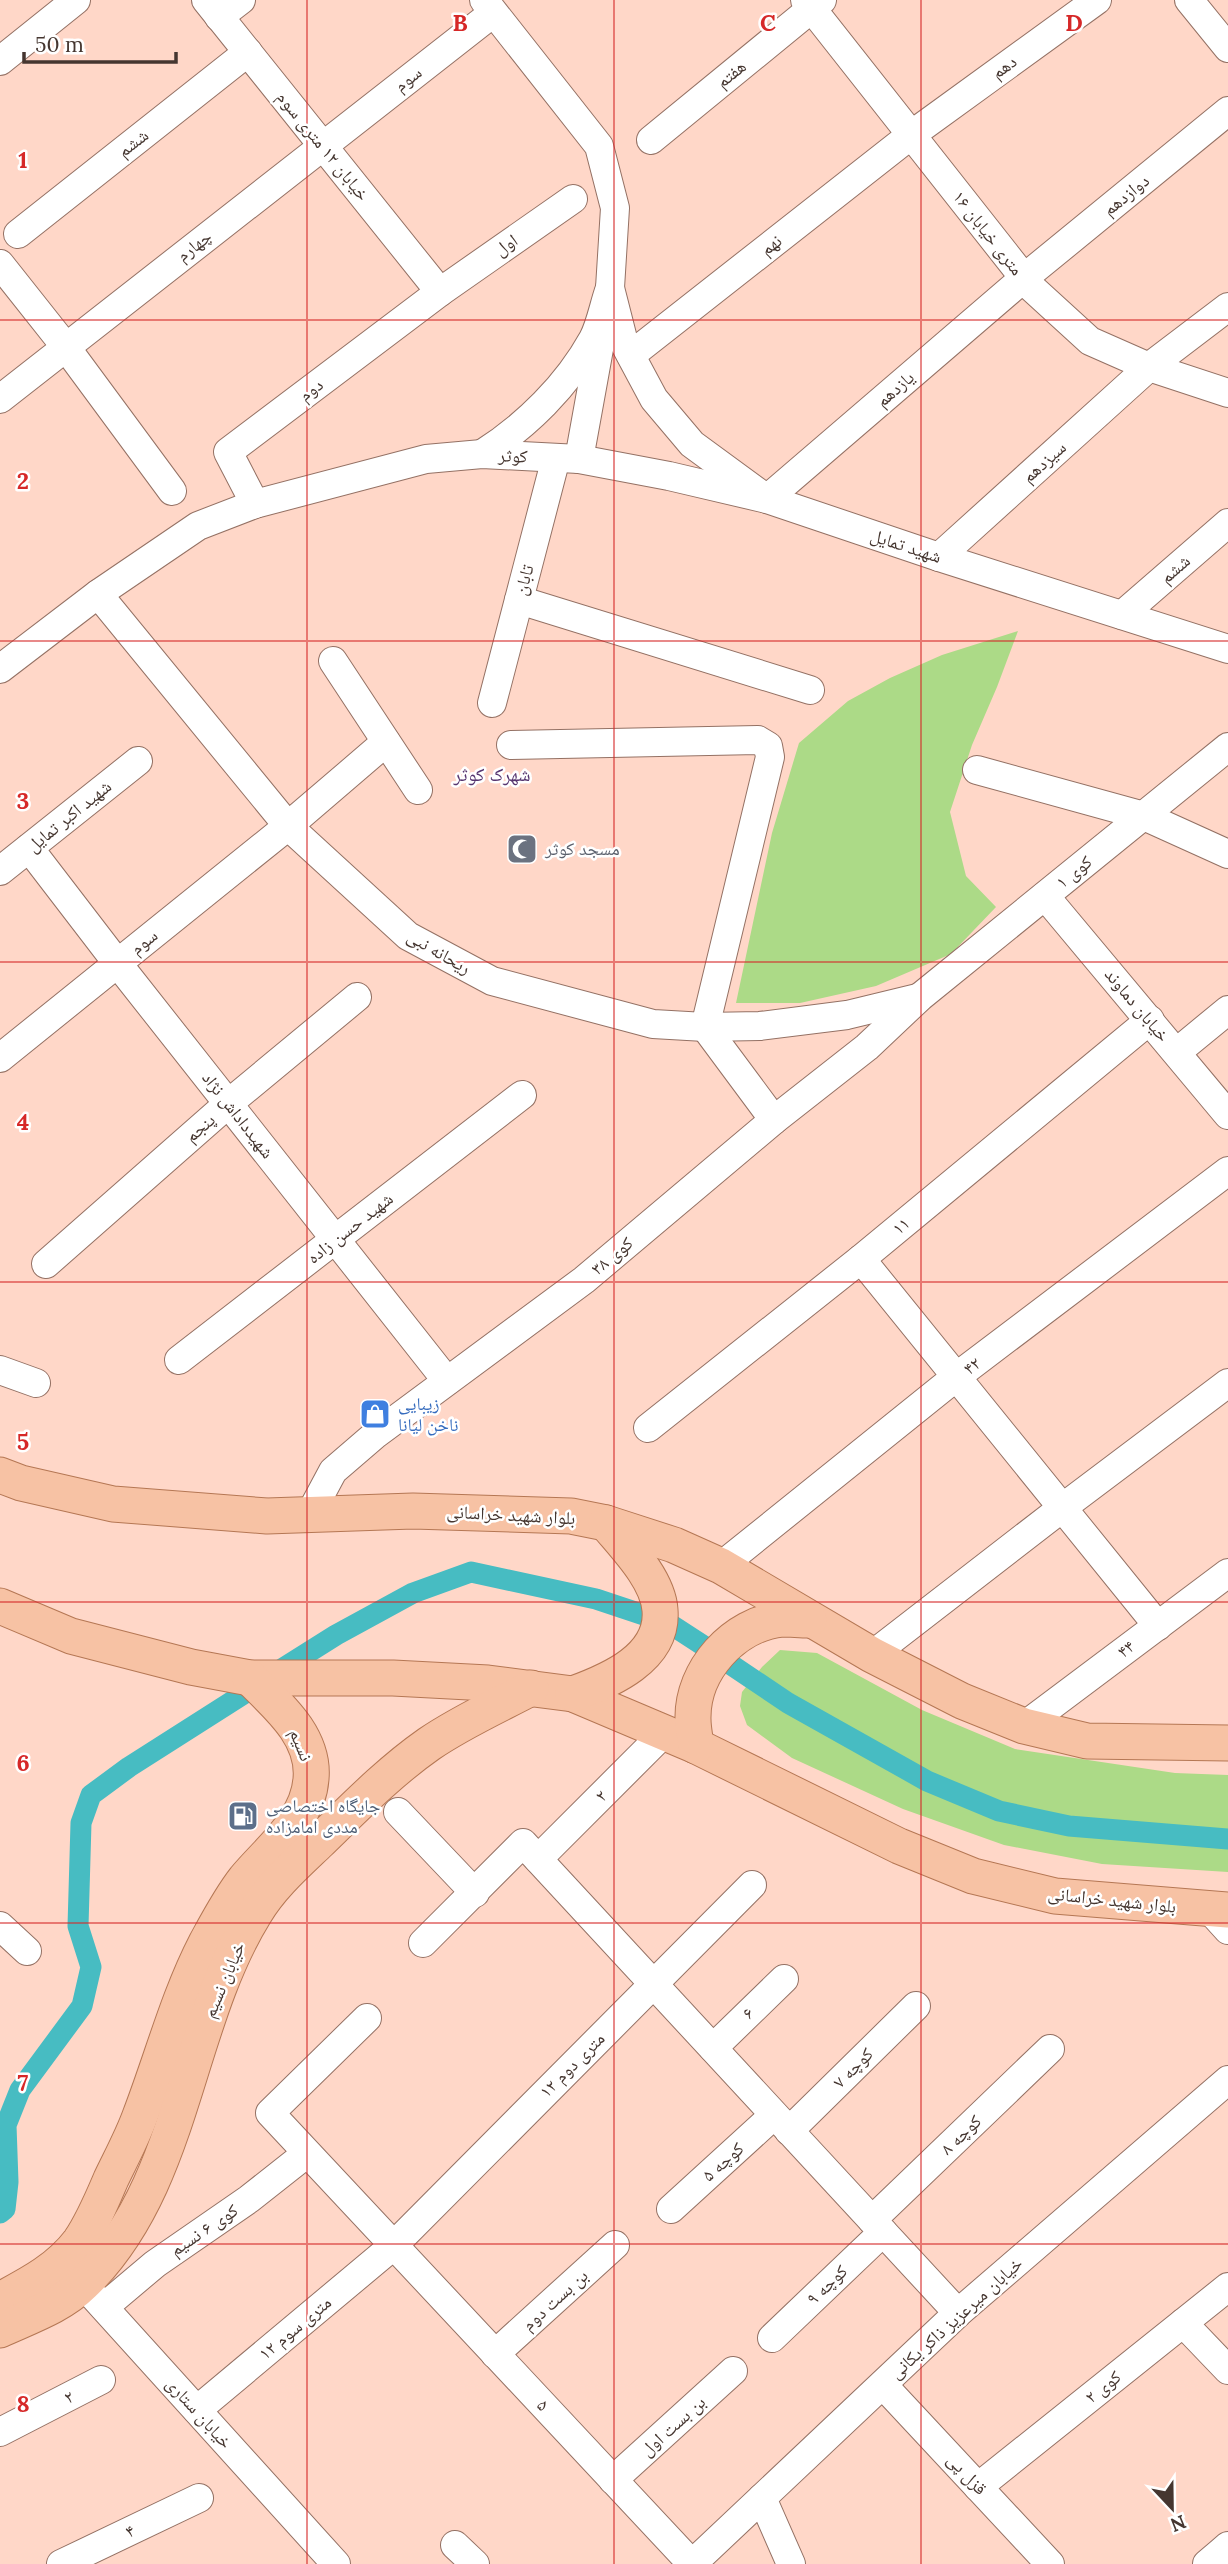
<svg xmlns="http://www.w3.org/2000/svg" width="1228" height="2564" font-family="Lora,'Noto Naskh Arabic',serif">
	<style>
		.green { fill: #acda87 }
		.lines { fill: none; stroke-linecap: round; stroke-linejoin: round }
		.canal { stroke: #47bcc2; stroke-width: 21 }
		.minor-casing { stroke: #947164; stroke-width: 30 }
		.major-casing { stroke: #b57754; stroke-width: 37 }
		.minor { stroke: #fff; stroke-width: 28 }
		.major { stroke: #f7c2a4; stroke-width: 35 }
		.grid { fill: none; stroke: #d62828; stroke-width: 2; stroke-opacity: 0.55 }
		.labels { text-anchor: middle; stroke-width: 5; stroke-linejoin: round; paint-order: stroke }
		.street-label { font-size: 18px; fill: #453630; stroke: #fff }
		.worship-label { font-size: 18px; fill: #5b616d; stroke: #fff; text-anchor: start }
		.shop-label { font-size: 18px; fill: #366cbe; stroke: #fff; text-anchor: start }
		.service-label { font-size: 18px; fill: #4e5e75; stroke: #fff; text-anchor: start }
		.neighbourhood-label { font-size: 19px; fill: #573670; stroke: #fff }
		.grid-label { font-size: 23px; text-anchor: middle; font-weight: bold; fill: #d62828; stroke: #fff; stroke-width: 5; stroke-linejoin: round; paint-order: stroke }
	</style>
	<rect width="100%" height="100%" fill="#ffd7c8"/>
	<g class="green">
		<polygon points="1018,631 997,687 972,745 950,812 966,876 996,907 951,954 876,986 800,1003 736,1003 772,833 799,743 848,701 890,678 942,655"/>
		<polygon points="780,1650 817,1653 922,1710 1015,1749 1175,1773 1228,1775 1228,1872 1102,1864 1004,1845 903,1809 792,1758 747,1725 740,1706 742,1692 762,1667"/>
	</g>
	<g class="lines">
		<g class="canal">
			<polyline points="670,1624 707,1648"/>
			<polyline points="727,1662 788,1703 927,1781 999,1811 1069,1826 1228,1839"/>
			<polyline points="282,1669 336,1635 413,1593 471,1572 596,1599 647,1616"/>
			<polyline points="0,2213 5,2209 8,2182 6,2125 20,2090 82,2006 91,1967 78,1926 81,1823 91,1795 129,1767 253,1688"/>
		</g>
		<g class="minor-casing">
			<g id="minor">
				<polyline points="206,0 440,292"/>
				<polyline points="484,0 599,146 615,208 610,288 579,459"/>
				<polyline points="805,0 1032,288 1090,341 1149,367 1228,393"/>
				<polyline points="1189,0 1228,48"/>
				<polyline points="219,17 241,0"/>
				<polyline points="0,61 76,0"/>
				<polyline points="651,140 822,0"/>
				<polyline points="18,234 248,52"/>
				<polyline points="0,264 65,346 172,491"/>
				<polyline points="631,355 911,135 1097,0"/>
				<polyline points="0,399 493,13"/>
				<path d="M482 454C526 426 567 386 593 339 601 324 604 304 610 288L624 343 654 399 692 444 767 499 1024 278 1228 111"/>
				<polyline points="255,504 228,452 440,292 573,199"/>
				<polyline points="939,557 1149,367 1228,307"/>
				<polyline points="98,594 288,826 408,936 492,981 653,1024 705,1027 760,1026 847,1015 917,998"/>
				<polyline points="519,600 810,690"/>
				<polyline points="1122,615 1228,523"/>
				<polyline points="333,661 418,790"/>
				<polyline points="0,669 98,594 198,526 255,504 426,459 482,454 579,459 669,476 767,499 939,557 1228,649"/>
				<polyline points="492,703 556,458"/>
				<polyline points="511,745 758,740 768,746 770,757 705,1027 774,1120"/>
				<polyline points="977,770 1144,816 1228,854"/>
				<polyline points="29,848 118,964 447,1381"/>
				<polyline points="0,871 138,761"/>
				<polyline points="1045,896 1228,1115"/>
				<polyline points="1177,1052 1228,1010"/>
				<polyline points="0,1058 288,826 386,742"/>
				<polyline points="861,1259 1158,1626"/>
				<polyline points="46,1264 229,1103 357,997"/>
				<polyline points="179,1360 522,1095"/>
				<polyline points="0,1370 36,1383"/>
				<polyline points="648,1428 861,1259 1150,1020"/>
				<polyline points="310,1514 333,1471 376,1434 584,1280 774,1120 867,1047 920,997 1228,747"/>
				<polyline points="721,1566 956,1377 1228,1171"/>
				<polyline points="872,1655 1062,1508 1228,1383"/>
				<polyline points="1024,1726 1228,1573"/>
				<polyline points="398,1812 475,1893"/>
				<polyline points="538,1859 664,1733"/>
				<polyline points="1209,1909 1228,1930"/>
				<polyline points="0,1926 27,1951"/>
				<polyline points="423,1943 523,1843 958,2313"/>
				<polyline points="367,2018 270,2113 692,2564"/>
				<polyline points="713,2048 784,1979"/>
				<polyline points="789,2131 916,2006"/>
				<polyline points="671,2209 774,2115"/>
				<polyline points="872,2220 1050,2049"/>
				<polyline points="69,2269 336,2564"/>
				<polyline points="104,2307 155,2264 249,2199 306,2154"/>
				<polyline points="1183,2323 1228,2370"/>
				<polyline points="772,2338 883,2232"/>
				<polyline points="495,2354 615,2245"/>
				<polyline points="883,2385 1050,2564"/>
				<polyline points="197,2410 393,2246 752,1885"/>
				<polyline points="0,2432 101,2380"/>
				<polyline points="613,2480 733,2371"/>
				<polyline points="978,2487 1228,2287"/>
				<polyline points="762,2498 791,2564"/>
				<polyline points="455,2545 475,2564"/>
				<polyline points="61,2564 199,2498"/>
				<polyline points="692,2564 958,2313 1228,2080"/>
				<polyline points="1207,2564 1228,2546"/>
			</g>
		</g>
		<g class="major-casing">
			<g id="major">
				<polyline points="0,1475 21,1483 113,1504 267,1516 413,1511 571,1516 606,1523 674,1545 721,1566 872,1655 962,1701 1024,1726 1087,1741 1228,1743"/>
				<polyline points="0,1606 71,1636 191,1667 250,1678 393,1678 488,1683 573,1694 696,1746 899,1846 973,1876 1055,1896 1228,1910"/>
				<path d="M573 1694C609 1681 664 1658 660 1610 658 1579 625 1546 606 1523"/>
				<path d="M696 1746C695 1737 693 1728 693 1719 692 1670 734 1624 782 1619 791 1619 800 1620 809 1620"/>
				<path d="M0 2300C30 2284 59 2269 80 2241 93 2222 102 2200 111 2179 121 2158 132 2138 140 2116 162 2059 178 1997 206 1943 218 1921 230 1898 245 1879 270 1849 308 1821 311 1779 315 1736 277 1705 250 1678"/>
				<path d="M0 2330C28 2317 61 2306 83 2284 185 2185 183 2029 255 1913 271 1886 296 1864 319 1842 354 1808 389 1772 429 1744 461 1722 497 1706 531 1688"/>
			</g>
		</g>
		<use href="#minor" class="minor"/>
		<use href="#major" class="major"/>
	</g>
	<path class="grid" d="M307 0V2564M614 0V2564M921 0V2564M0 320H1228M0 641H1228M0 962H1228M0 1282H1228M0 1602H1228M0 1923H1228M0 2244H1228"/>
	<defs>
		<g id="mosque-square" transform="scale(1.575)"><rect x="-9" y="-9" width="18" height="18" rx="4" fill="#6b7280" stroke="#fff"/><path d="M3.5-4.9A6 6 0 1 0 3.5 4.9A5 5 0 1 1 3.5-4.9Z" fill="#fff"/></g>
		<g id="shop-square" transform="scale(1.575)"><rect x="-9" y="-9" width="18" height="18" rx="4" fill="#3f7fe0" stroke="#fff"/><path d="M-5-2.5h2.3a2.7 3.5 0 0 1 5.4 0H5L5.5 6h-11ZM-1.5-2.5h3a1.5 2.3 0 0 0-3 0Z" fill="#fff"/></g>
		<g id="fuel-square" transform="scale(1.575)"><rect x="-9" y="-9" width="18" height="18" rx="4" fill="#5c6f8a" stroke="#fff"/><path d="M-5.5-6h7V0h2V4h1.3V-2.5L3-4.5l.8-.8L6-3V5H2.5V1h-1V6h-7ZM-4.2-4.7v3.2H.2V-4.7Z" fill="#fff"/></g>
	</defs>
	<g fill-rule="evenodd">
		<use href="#mosque-square" x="522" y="849"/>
		<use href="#shop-square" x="375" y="1414"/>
		<use href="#fuel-square" x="243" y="1816"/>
	</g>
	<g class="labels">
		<g class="street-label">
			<text transform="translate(1004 67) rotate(-36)" y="6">دهم</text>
			<text transform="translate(731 74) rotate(-39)" y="6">هفتم</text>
			<text transform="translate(408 79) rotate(-38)" y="6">سوم</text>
			<text transform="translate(133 143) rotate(-38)" y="6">ششم</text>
			<text transform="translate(323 146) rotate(51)" y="6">خیابان ۱۲ متری سوم</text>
			<text transform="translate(1126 195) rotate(-39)" y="6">دوازدهم</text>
			<text transform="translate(988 233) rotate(52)" y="6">۱۶ متری خیابان</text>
			<text transform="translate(506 245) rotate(-35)" y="6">اول</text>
			<text transform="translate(771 245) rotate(-38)" y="6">نهم</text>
			<text transform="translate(194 246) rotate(-38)" y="6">چهارم</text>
			<text transform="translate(895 389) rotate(-41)" y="6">یازدهم</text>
			<text transform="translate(311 390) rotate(-37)" y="6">دوم</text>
			<text transform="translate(513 456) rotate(3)" y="6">کوثر</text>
			<text transform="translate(1044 462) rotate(-42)" y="6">سیزدهم</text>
			<text transform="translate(906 546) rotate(18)" y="6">شهید تمایل</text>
			<text transform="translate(1175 569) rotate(-41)" y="6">ششم</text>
			<text transform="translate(524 580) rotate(-75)" y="6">تابان</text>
			<text transform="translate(69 816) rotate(-39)" y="6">شهید اکبر تمایل</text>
			<text transform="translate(1074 872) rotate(-39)" y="6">کوی ۱</text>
			<text transform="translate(144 942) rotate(-39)" y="6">سوم</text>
			<text transform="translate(439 952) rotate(30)" y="6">ریحانه نبی</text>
			<text transform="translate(1137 1005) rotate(50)" y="6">خیابان دماوند</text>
			<text transform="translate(238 1115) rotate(52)" y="6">شهیدداداش نژاد</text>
			<text transform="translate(200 1128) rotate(-41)" y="6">پنجم</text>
			<text transform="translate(901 1226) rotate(-40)" y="6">۱۱</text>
			<text transform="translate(350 1228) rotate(-38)" y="6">شهید حسن زاده</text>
			<text transform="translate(612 1256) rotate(-40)" y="6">کوی ۳۸</text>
			<text transform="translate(972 1366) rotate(-37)" y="6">۴۲</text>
			<text transform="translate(511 1515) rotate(3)" y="6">بلوار شهید خراسانی</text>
			<text transform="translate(1126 1649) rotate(-37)" y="6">۴۴</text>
			<text transform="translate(301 1745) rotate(68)" y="6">نسیم</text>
			<text transform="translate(601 1796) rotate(-45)" y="6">۲</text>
			<text transform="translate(1112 1900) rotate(6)" y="6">بلوار شهید خراسانی</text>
			<text transform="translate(224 1980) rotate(-67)" y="6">خیابان نسیم</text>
			<text transform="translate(748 2013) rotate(-44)" y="6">۶</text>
			<text transform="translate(572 2065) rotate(-45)" y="6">۱۲ متری دوم</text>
			<text transform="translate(853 2068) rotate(-45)" y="6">کوچه ۷</text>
			<text transform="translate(961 2135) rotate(-44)" y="6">کوچه ۸</text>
			<text transform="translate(723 2162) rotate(-42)" y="6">کوچه ۵</text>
			<text transform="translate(204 2230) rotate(-34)" y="6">کوی ۶ نسیم</text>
			<text transform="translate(827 2285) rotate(-44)" y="6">کوچه ۹</text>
			<text transform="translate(555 2300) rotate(-42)" y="6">بن بست دوم</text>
			<text transform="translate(956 2318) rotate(-42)" y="6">خیابان میرعزیز ذاکر یکانی</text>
			<text transform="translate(295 2328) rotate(-40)" y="6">۱۲ متری سوم</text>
			<text transform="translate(1103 2387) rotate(-39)" y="6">کوی ۲</text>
			<text transform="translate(69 2397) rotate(-27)" y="6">۲</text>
			<text transform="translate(543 2405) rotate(47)" y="6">۵</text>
			<text transform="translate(199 2413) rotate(48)" y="6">خیابان ستاری</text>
			<text transform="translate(673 2426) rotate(-42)" y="6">بن بست اول</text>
			<text transform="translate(967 2474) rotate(47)" y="6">قزل پی</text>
			<text transform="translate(130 2531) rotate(-26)" y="6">۴</text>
		</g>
		<g class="worship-label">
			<text x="545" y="855">مسجد کوثر</text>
		</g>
		<g class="shop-label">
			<text x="398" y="1410">زیبایی<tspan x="398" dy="21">ناخن لیانا</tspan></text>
		</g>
		<g class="service-label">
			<text x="266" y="1812">جایگاه اختصاصی<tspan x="266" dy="21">مددی امامزاده</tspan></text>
		</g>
		<g class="neighbourhood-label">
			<text x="492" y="781">شهرک کوثر</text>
		</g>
	</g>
	<g class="grid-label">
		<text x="460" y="31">B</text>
		<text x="768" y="31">C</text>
		<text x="1074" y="31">D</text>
		<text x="23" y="168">1</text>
		<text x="23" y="489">2</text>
		<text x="23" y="809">3</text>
		<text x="23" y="1130">4</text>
		<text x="23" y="1450">5</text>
		<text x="23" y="1771">6</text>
		<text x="23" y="2091">7</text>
		<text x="23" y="2412">8</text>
	</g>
	<g transform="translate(1172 2508) rotate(158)" stroke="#ffffff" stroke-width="5" paint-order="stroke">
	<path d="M0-5L12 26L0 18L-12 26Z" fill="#453630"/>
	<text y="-10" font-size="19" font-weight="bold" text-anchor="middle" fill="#453630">N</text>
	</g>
	<path d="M24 52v10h152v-10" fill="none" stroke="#453630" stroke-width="3.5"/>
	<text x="35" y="52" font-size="21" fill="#453630" stroke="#ffffff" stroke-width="5" paint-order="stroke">50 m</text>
</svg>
